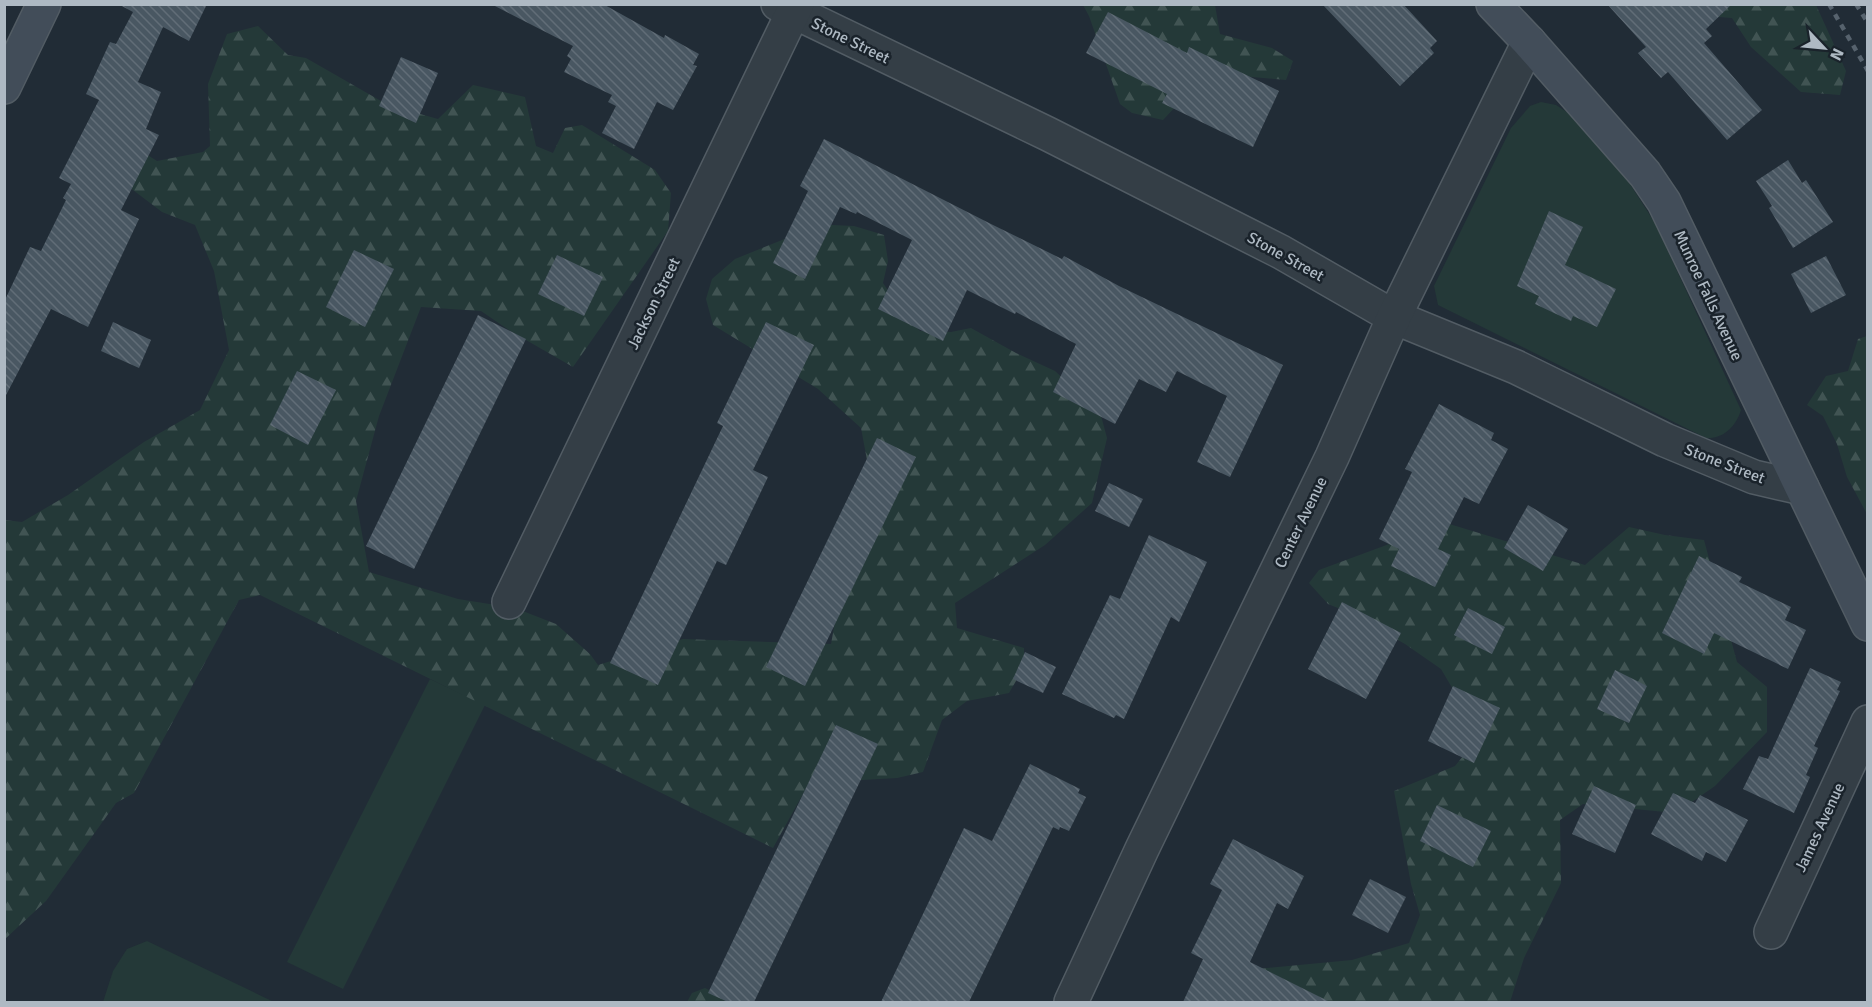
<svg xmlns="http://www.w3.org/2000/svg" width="1872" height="1007" font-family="Signika,sans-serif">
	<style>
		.green { fill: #243938 }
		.forest { fill: url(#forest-firs) }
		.building { fill: url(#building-back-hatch) }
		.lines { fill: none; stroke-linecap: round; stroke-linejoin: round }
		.street-casing { stroke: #525c64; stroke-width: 36 }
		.secondary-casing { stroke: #525c64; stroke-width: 36 }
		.street { stroke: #343e46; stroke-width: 33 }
		.secondary { stroke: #424d59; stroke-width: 33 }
		.rail { stroke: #56626d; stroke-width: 4.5; stroke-dasharray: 6 6; stroke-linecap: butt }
		.labels { text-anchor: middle; stroke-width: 5; stroke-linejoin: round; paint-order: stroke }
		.street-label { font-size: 16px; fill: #aeb9c3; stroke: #1a232b }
	</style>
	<defs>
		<pattern id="forest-firs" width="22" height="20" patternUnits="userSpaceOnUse" patternTransform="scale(1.5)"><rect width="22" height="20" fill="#243938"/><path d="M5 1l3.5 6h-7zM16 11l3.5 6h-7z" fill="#415453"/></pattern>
		<pattern id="building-back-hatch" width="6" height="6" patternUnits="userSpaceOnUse" patternTransform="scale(1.5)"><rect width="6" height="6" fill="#495762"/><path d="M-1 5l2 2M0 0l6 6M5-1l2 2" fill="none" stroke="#616d77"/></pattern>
	</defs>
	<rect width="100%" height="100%" fill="#212c36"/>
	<g class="green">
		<path d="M1541 102 1556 105 1567 112 1628 181 1655 223 1741 410C1736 426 1724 439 1706 438L1438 305 1434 286 1511 128 1530 106Z"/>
		<polygon points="430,679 485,705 343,989 287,962"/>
		<polygon points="147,941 274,1002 103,1002 113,971 127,949"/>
	</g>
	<g class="forest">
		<polygon points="1083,5 1215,5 1220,34 1272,48 1293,61 1286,80 1207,73 1163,120 1132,113 1120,104 1089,16"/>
		<polygon points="1708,5 1816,5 1846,71 1840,95 1801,92 1751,47 1732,18 1719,17"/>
		<polygon points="258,26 288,55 306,58 388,105 438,119 473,85 525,97 536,146 553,153 565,128 582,125 655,170 671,193 668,231 573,367 512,332 481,311 421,307 379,416 356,501 369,572 458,599 515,608 556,624 590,654 598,665 683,639 831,644 837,611 873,492 861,428 818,389 713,325 706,299 712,279 735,259 787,238 810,224 854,226 884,235 888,261 883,283 903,313 920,331 951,332 971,328 1016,353 1055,371 1100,412 1107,438 1092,503 1045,545 955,603 957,628 1024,648 1024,667 1009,693 967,701 942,720 923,772 897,778 809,783 773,848 260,595 239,600 134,793 116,803 46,901 5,939 5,520 22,522 68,495 144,442 200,410 229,350 214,271 195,225 162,212 129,187 138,149 157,161 203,152 210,146 208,84 227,34"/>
		<polygon points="1867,336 1867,514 1847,477 1837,444 1823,416 1807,405 1826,376 1848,371 1858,339"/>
		<polygon points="1446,523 1585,565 1629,527 1665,535 1704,540 1737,662 1767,687 1767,732 1715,786 1676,813 1583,804 1560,820 1561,883 1524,958 1510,1002 1238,1002 1236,999 1257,969 1352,960 1409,943 1420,915 1411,884 1394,791 1455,766 1480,735 1441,669 1405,644 1350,613 1328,604 1309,583 1319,570"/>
		<polygon points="705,988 731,1002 687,1002 692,993"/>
	</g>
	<g class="building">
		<polygon points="118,4 207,4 189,41 163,27 138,82 161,92 146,129 159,135 121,210 139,219 88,327 51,309 4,399 4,302 30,247 41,251 66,200 63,198 71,184 59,178 99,100 86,94 110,42 116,44 133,12"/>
		<polygon points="491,4 603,4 664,38 665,35 699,54 693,65 697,66 673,110 657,102 634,149 602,133 616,106 608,102 612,95 564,72 571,59 567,56 573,46"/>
		<polygon points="1322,4 1403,4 1437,41 1430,48 1434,53 1400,86"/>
		<polygon points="1607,4 1732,4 1706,29 1712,36 1704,43 1762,110 1727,140 1668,72 1661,78 1638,53 1646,47"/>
		<polygon points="1108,12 1187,53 1189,47 1279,91 1253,147 1162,103 1167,94 1086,53"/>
		<polygon points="401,57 438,73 416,123 379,106"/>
		<polygon points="824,139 991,224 1062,259 1064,256 1119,286 1283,365 1230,477 1197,462 1227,396 1177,371 1166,392 1139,379 1115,424 1053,392 1076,344 1016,312 1015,314 967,290 943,341 878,309 912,240 857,212 856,214 840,207 805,279 773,263 808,191 800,186"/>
		<polygon points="1788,160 1802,183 1806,180 1833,222 1793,248 1769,208 1772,206 1756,181"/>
		<polygon points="1549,211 1583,227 1565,265 1616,289 1597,327 1573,316 1571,321 1535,304 1539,296 1517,286"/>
		<polygon points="354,250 394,269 365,327 326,307"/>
		<polygon points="557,255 603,277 584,316 538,294"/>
		<polygon points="1826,256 1846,295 1811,313 1791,274"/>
		<polygon points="478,315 526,339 414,569 366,546"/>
		<polygon points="113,322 151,340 139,368 101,351"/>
		<polygon points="766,322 814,345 753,470 768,477 726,565 717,561 658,685 610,663 723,426 717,423"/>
		<polygon points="297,371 336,390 308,445 270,425"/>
		<polygon points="1439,404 1494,433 1491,440 1508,449 1479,504 1464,497 1438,549 1451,555 1435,587 1391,566 1399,549 1379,539 1412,472 1405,469"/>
		<polygon points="877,438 916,457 805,686 766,667"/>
		<polygon points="1109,483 1143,499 1129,527 1095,511"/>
		<polygon points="1528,505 1568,529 1543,571 1504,548"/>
		<polygon points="1149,535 1207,562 1179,622 1171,617 1124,719 1116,715 1114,718 1062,694 1110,595 1120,599"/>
		<polygon points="1699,556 1742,577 1739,582 1791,607 1785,620 1806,630 1788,669 1714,633 1704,654 1662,633"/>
		<polygon points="1342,602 1401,633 1366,699 1308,669"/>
		<polygon points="1468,608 1505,627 1492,654 1454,635"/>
		<polygon points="1025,652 1056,667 1043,693 1013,679"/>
		<polygon points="1810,668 1841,682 1837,690 1840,691 1814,746 1818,748 1806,775 1810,777 1794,813 1743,789 1759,756 1768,759"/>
		<polygon points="1615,670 1647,686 1629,723 1597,709"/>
		<polygon points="1453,686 1500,708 1474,763 1428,741"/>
		<polygon points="836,725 878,744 754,1002 728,1002 708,993"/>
		<polygon points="1030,764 1080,789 1078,793 1086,797 1069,831 1060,827 1059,830 1053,827 969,1002 881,1002 964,828 992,841"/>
		<polygon points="1594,786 1636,805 1615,853 1572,834"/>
		<polygon points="1673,793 1695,803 1700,795 1748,820 1726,862 1706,852 1702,861 1651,834"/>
		<polygon points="1437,805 1491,831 1473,867 1420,841"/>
		<polygon points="1233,839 1304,876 1288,909 1277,903 1250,962 1330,1002 1183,1002 1203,959 1191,953 1222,890 1210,884"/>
		<polygon points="1370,879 1406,897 1388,933 1352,915"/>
	</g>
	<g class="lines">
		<g class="street-casing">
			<g id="street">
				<polyline points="778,4 1048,134 1281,252 1394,317 1516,367 1665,440 1754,477 1802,488"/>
				<polyline points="509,602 797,4"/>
				<polyline points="1771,932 1868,722"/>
				<polyline points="1071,1002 1142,849 1332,457 1394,317 1529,42"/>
			</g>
		</g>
		<g class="secondary-casing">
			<g id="secondary">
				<polyline points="1493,4 1529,42 1645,174 1664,202 1868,624"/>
				<polyline points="4,87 44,4"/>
			</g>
		</g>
		<use href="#street" class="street"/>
		<use href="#secondary" class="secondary"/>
		<g class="rail">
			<polyline points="1829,4 1868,71"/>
			<polyline points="1856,4 1868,23"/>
		</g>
	</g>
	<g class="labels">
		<g class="street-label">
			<text transform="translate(851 40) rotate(26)" y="6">Stone Street</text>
			<text transform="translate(1286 256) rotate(29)" y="6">Stone Street</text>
			<text transform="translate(1709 295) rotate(65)" y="6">Munroe Falls Avenue</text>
			<text transform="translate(653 303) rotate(-64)" y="6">Jackson Street</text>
			<text transform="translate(1725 463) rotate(21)" y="6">Stone Street</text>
			<text transform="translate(1300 522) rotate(-64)" y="6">Center Avenue</text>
			<text transform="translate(1819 827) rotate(-65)" y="6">James Avenue</text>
		</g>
	</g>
	<rect width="1872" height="1007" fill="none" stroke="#aeb9c3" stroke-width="12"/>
	<g transform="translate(1824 48) rotate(116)" stroke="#1a232b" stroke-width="4.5" paint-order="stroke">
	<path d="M0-4.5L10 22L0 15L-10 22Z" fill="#aeb9c3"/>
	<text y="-9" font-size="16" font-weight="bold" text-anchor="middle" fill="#aeb9c3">N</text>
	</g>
</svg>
